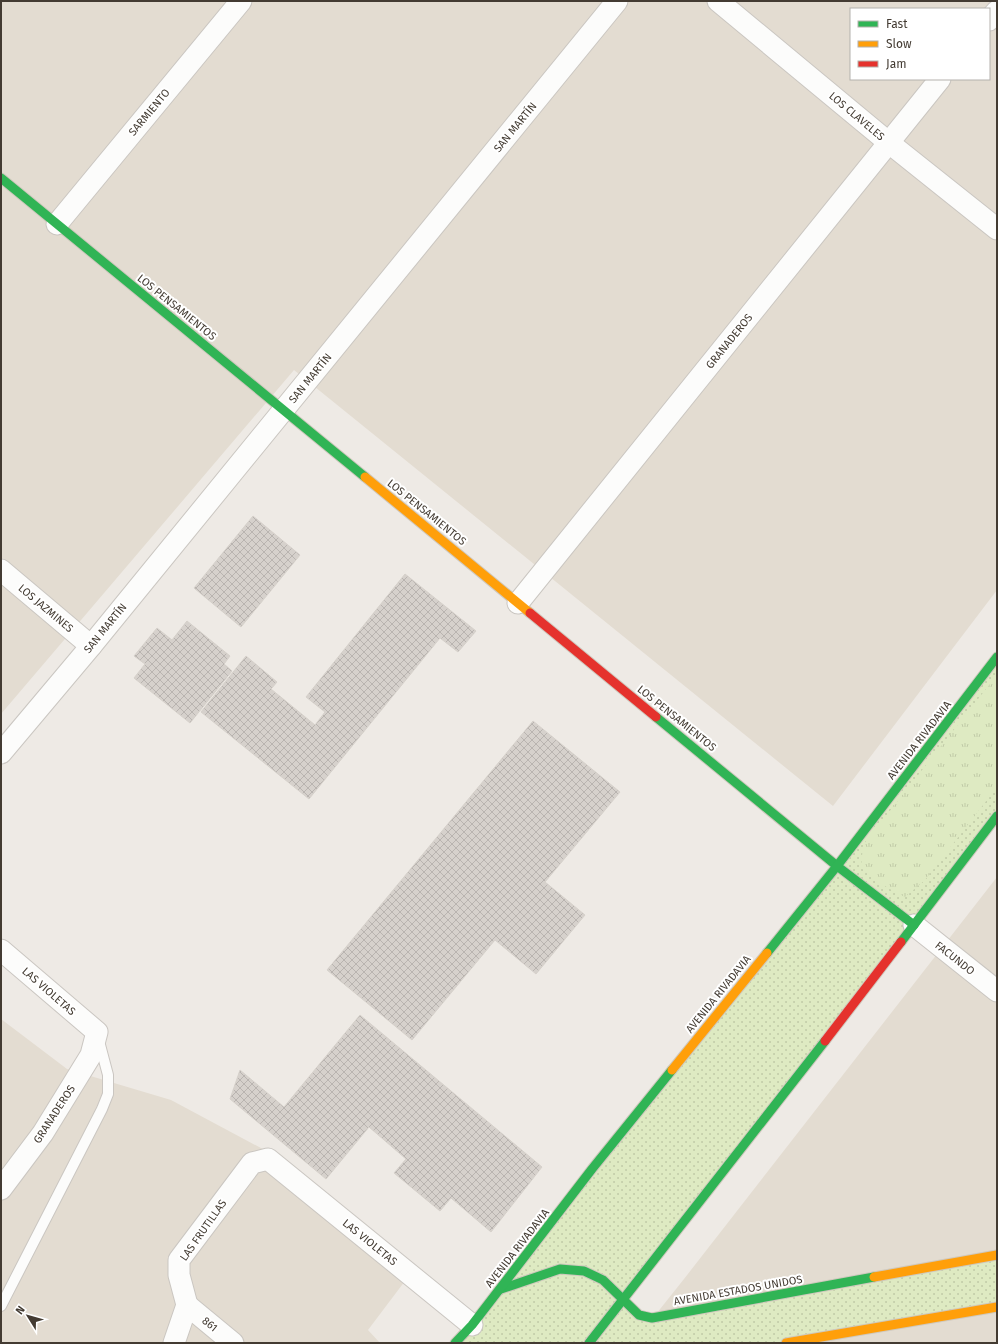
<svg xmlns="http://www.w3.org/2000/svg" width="998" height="1344" font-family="'Fira Sans',sans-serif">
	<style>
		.residential { fill: #e3dcd1; fill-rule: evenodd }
		.grass { fill: url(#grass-dots) }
		.park { fill: url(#park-tufts) }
		.building { fill: url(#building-cross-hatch); stroke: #d6d1cb }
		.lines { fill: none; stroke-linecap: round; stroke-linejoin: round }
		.lane-casing { stroke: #cac6c1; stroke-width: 12 }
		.street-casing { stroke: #cac6c1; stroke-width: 23 }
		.fast-casing { stroke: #cfc8bd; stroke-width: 11 }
		.slow-casing { stroke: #cfc8bd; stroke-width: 11 }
		.jam-casing { stroke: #cfc8bd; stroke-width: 11 }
		.lane { stroke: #fcfcfb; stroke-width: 10 }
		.street { stroke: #fcfcfb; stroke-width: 21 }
		.fast { stroke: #30b455; stroke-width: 9 }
		.slow { stroke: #ff9f0a; stroke-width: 9 }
		.jam { stroke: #e5322d; stroke-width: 9 }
		.labels { text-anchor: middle; stroke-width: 4; stroke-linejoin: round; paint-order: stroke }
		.street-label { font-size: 11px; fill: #433b32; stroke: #fff }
	</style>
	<defs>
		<pattern id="grass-dots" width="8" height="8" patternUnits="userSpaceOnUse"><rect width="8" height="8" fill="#deeac2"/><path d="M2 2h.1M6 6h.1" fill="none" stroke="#c0caa7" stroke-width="1.8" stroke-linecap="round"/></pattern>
		<pattern id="park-tufts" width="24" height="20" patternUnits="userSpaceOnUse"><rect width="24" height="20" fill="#deeac2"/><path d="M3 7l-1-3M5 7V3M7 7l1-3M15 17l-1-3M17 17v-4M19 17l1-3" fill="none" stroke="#c0caa7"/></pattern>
		<pattern id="building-cross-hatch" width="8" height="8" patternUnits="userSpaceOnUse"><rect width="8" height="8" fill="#d6d1cc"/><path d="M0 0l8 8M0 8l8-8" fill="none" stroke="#b9b4b0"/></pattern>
	</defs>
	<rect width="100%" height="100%" fill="#eeeae5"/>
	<g class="residential">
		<path d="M1 1H997V590L833 806 294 370 1 714ZM851 9H989V79H851Z"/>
		<polygon points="997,877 997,1343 633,1343 684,1279"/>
		<polygon points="1,1019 67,1069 171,1100 274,1155 411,1273 368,1330 380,1343 1,1343"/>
	</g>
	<polygon class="grass" points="997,657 997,816 622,1299 639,1315 997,1255 997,1307 786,1343 455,1343"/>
	<polygon class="park" points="997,675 997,787 925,880 905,897 888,888 861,868 863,845"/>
	<g class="building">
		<polygon points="253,516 300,555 241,627 194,588"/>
		<polygon points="405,574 476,631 458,652 440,638 309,799 201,712 246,656 277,682 271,689 315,725 325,712 306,697"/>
		<polygon points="187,621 230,656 224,664 232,671 190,723 134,678 145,664 134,656 157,628 172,640"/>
		<polygon points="533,721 620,792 545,882 585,915 536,974 495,940 412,1040 327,970"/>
		<polygon points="360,1015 542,1167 491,1232 451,1198 440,1211 394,1173 406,1159 369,1127 326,1179 230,1099 240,1070 284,1107"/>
	</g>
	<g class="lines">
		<g class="lane-casing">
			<polyline id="lane" points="1,1306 102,1109 108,1094 108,1075 99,1041"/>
		</g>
		<g class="street-casing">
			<g id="street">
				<polyline points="718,1 888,142 997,229"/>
				<polyline points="989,20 997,11"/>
				<polyline points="57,224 241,1"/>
				<polyline points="1,570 91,646"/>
				<polyline points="518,603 940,79"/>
				<polyline points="1,753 91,646 617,1"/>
				<polyline points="914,925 997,991"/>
				<polyline points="1,950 97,1032 91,1055 43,1133 1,1189"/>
				<polyline points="187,1305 233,1343"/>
				<polyline points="174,1343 187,1305 179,1275 179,1260 252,1163 268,1159 472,1325"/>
			</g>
		</g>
		<g class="fast-casing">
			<g id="fast">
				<polyline points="1,178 365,477"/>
				<polyline points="656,717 837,866 914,925"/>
				<polyline points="901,942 997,816"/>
				<polyline points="767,953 837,866 997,657"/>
				<polyline points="501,1289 560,1269 584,1271 603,1280 639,1315 652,1318 874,1277"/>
				<polyline points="455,1343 472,1325 592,1169 672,1070"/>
				<polyline points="589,1343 825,1041"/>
			</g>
		</g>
		<g class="slow-casing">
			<g id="slow">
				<polyline points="365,477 530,613"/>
				<polyline points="672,1070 767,953"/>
				<polyline points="874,1277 997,1255"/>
				<polyline points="786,1343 997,1307"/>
			</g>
		</g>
		<g class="jam-casing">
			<g id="jam">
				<polyline points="530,613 656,717"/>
				<polyline points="825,1041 901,942"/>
			</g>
		</g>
		<use href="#lane" class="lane"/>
		<use href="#street" class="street"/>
		<use href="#fast" class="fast"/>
		<use href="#slow" class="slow"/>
		<use href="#jam" class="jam"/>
	</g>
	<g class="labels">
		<g class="street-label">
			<text transform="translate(149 112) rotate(-50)" y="4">SARMIENTO</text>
			<text transform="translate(857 116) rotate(40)" y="4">LOS CLAVELES</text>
			<text transform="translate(515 127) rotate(-51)" y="4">SAN MARTÍN</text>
			<text transform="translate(177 307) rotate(39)" y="4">LOS PENSAMIENTOS</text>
			<text transform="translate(729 341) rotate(-51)" y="4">GRANADEROS</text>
			<text transform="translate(310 378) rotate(-51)" y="4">SAN MARTÍN</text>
			<text transform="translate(427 512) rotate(39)" y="4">LOS PENSAMIENTOS</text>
			<text transform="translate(46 608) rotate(40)" y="4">LOS JAZMINES</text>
			<text transform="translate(105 628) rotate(-51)" y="4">SAN MARTÍN</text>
			<text transform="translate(677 718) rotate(39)" y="4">LOS PENSAMIENTOS</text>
			<text transform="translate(919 740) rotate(-52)" y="4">AVENIDA RIVADAVIA</text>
			<text transform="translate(955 958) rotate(38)" y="4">FACUNDO</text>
			<text transform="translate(49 991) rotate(41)" y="4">LAS VIOLETAS</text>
			<text transform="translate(718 994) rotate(-51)" y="4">AVENIDA RIVADAVIA</text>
			<text transform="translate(54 1114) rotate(-57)" y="4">GRANADEROS</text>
			<text transform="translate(203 1230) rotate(-55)" y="4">LAS FRUTILLAS</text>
			<text transform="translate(370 1242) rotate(39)" y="4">LAS VIOLETAS</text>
			<text transform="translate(517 1248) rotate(-52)" y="4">AVENIDA RIVADAVIA</text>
			<text transform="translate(738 1290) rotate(-10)" y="4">AVENIDA ESTADOS UNIDOS</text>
			<text transform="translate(210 1324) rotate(39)" y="4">861</text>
		</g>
	</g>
	<rect width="998" height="1344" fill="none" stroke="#433b32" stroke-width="4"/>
	<rect x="850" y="8" width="140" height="72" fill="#ffffff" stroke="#b4b1ad"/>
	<rect x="858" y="21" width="20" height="6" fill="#30b455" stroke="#b4b1ad"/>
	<text x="886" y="28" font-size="12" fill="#433b32">Fast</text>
	<rect x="858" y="41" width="20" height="6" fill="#ff9f0a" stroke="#b4b1ad"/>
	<text x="886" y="48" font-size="12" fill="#433b32">Slow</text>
	<rect x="858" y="61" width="20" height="6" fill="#e5322d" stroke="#b4b1ad"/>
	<text x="886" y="68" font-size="12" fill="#433b32">Jam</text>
	<g transform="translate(28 1316) rotate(307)" stroke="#ffffff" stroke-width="3" paint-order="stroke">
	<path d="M0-3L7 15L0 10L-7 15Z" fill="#433b32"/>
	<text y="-6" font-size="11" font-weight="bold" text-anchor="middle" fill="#433b32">N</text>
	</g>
</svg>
